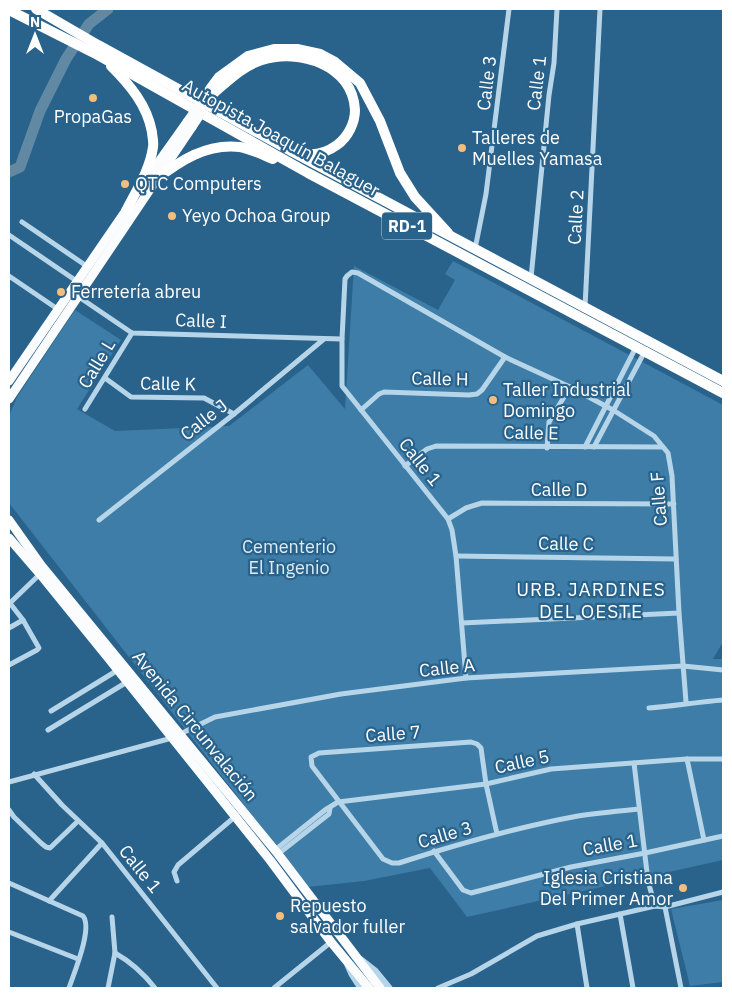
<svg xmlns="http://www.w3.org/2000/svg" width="732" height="997" font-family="'IBM Plex Sans',sans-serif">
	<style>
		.green { fill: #3d7da7 }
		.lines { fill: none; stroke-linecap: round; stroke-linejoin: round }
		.river { stroke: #6289a4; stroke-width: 11 }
		.minor { stroke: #b7d5e9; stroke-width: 5 }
		.tertiary { stroke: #b7d5e9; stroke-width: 7 }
		.primary { stroke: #fafcfe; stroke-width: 9 }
		.motorway { stroke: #fff; stroke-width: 10 }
		.primary-bridge { stroke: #fafcfe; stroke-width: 9 }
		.poi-dot { fill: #f1be7e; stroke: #29628b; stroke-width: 2 }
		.labels { text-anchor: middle; stroke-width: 4.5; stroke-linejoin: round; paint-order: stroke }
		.shield { fill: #29628b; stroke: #bfd0dc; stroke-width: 1 }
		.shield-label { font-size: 16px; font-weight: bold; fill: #fff }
		.street-label { font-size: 18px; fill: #fff; stroke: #29628b }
		.poi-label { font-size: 18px; fill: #fff; stroke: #29628b; text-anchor: start }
		.park-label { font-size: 18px; fill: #dbecf7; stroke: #29628b }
		.neighbourhood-label { font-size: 19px; letter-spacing: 1px; fill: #fff; stroke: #29628b }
	</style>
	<rect width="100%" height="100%" fill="#29628b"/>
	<g class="green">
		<polygon points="453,261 723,405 723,642 713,659 723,659 723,860 467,917 430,868 364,881 308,887 9,503 9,416 17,397 75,310 121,340 77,409 115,431 229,426 308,365 345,409 354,266 438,310 455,280 445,274"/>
		<polygon points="723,900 723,982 690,986 671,909"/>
	</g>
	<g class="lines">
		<polyline class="river" points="9,172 20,167 40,111 66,59 89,24 108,9"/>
		<g class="minor">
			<polyline points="22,222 88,267"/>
			<polyline points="9,235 78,282"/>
			<polyline points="475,249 486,194 509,9"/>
			<polyline points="9,276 59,310"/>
			<polyline points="531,278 549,95 554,63 557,9"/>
			<polyline points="76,295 132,333 342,339"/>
			<polyline points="585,307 600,9"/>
			<polyline points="105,378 131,397 204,398 234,414"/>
			<polyline points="85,409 132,333"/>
			<polyline points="361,410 379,394 384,392 469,395 477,394 482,390 505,357"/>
			<polyline points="585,447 636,347"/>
			<polyline points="594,447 645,351"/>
			<polyline points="547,448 549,422 570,387"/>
			<polyline points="405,466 427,449 436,446 663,447"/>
			<polyline points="448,519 466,508 482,503 674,504"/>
			<polyline points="99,520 234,414 324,339"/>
			<polyline points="456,556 676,559"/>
			<polyline points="9,602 23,620 39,648 37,650 9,665"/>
			<polyline points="10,603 41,573"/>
			<polyline points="462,623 679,613"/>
			<polyline points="9,628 23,620"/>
			<polyline points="466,678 456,556 452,530 448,519 342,386 342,339 345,279 347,276 352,272 358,273 505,357 570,387 613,410 654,436 668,453 672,476 679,613 686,702"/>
			<path d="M649 708C674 706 698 702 723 700"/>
			<polyline points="51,711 118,670"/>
			<polyline points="48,730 127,682"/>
			<polyline points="687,759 704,840"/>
			<polyline points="634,763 648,881 655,906"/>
			<polyline points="34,774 62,805 102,843 217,988"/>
			<polyline points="9,782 172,738 215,717 341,694 466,678 683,666 723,670"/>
			<polyline points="9,810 14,817 41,843 46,847 50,848 78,821"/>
			<path d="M497 834 486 784 481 748 477 744 471 742 319 753 311 757 312 766 383 859 392 863H399C458 844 518 827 578 816 598 813 619 811 639 809"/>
			<polyline points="275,850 325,810 338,802 486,784 551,769 687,759 723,759"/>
			<polyline points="434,851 463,890 471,893 571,867 645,853 723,836"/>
			<polyline points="278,854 329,814 330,808"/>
			<polyline points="177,881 174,872 178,865 237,815"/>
			<path d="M9 883 83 916C93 928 74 973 69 988"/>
			<polyline points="49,901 102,843"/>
			<polyline points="665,907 681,988"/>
			<polyline points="620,914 633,988"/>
			<polyline points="577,924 587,988"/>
			<polyline points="9,932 78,959"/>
			<path d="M115 953C131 962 144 974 155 988"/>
			<polyline points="108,988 115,953 112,917"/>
			<polyline points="274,988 331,942"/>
			<polyline points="438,988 471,974 537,936 577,924 655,906 665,907 723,892"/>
		</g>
		<g class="tertiary">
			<polyline points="361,960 375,971 389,988"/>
			<polyline points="348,965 352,974 361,988"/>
		</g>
		<g class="primary">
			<polyline points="145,181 187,122"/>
			<polyline points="9,381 129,206"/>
			<polyline points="9,399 192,127"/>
			<polyline points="9,520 41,565 278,854 380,988"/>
			<polyline points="9,538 40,574 109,659 270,860 331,942 369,988"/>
		</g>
		<g class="motorway">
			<polyline points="36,9 98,45 293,152 723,381"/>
			<polyline points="9,10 94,53 308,173 723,393"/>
			<path d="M111 66C130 85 147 105 152 132 152 136 154 142 153 147 150 170 136 191 126 211"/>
			<polyline points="210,89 219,77 248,56 274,49 297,49 320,54 335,62 360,83 380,121 400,173 415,197 448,233"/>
			<path d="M215 92C230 79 243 66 262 60 299 48 353 65 355 110 355 123 348 137 337 145 326 153 313 156 301 153"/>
			<path d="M155 180C180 161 206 143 240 147 251 149 263 155 273 159"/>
		</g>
		<g class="primary-bridge">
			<polyline points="187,122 210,89"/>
			<polyline points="192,127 215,92"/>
		</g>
	</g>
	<g class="poi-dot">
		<circle cx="93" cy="98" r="5"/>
		<circle cx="462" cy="148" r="5"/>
		<circle cx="125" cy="184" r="5"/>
		<circle cx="172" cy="216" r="5"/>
		<circle cx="61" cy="292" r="5"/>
		<circle cx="493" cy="400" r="5"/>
		<circle cx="683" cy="888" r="5"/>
		<circle cx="280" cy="916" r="5"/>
	</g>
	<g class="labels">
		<rect class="shield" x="382" y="212.5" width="50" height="27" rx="4"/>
		<g class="shield-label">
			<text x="407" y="232">RD-1</text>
		</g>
		<g class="street-label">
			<text transform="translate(487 83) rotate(-83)" y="6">Calle 3</text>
			<text transform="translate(537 83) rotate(-83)" y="6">Calle 1</text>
			<text transform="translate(281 138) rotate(29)" y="6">Autopista Joaquín Balaguer</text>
			<text transform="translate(576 217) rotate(-87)" y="6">Calle 2</text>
			<text transform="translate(201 321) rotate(2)" y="6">Calle I</text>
			<text transform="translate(97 364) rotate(-59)" y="6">Calle L</text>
			<text transform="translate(440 379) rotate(1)" y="6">Calle H</text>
			<text transform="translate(168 384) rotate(1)" y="6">Calle K</text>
			<text transform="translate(204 420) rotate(-38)" y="6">Calle J</text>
			<text transform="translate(531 433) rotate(1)" y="6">Calle E</text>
			<text transform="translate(420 462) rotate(51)" y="6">Calle 1</text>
			<text x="559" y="496">Calle D</text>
			<text transform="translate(659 499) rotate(-94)" y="6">Calle F</text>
			<text transform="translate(566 544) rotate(1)" y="6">Calle C</text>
			<text transform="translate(447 668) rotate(-6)" y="6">Calle A</text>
			<text transform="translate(195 726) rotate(51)" y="6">Avenida Circunvalación</text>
			<text transform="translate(393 734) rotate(-4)" y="6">Calle 7</text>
			<text transform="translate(522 762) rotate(-12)" y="6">Calle 5</text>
			<text transform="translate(445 835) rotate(-16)" y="6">Calle 3</text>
			<text transform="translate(610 845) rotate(-10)" y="6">Calle 1</text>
			<text transform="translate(140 869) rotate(51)" y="6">Calle 1</text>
		</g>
		<g class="poi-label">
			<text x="93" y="123" text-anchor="middle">PropaGas</text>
			<text x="472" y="144">Talleres de<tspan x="472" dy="21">Muelles Yamasa</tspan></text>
			<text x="135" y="190">QTC Computers</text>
			<text x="182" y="222">Yeyo Ochoa Group</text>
			<text x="71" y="298">Ferretería abreu</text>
			<text x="503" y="396">Taller Industrial<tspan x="503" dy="21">Domingo</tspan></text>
			<text x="673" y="884" text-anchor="end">Iglesia Cristiana<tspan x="673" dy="21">Del Primer Amor</tspan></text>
			<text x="290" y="912">Repuesto<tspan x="290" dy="21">salvador fuller</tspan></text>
		</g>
		<g class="park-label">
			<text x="289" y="553">Cementerio<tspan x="289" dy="21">El Ingenio</tspan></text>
		</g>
		<g class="neighbourhood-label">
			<text x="591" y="596">URB. JARDINES<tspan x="591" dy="22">DEL OESTE</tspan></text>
		</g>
	</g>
	<rect width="732" height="997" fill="none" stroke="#ffffff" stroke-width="20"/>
	<g transform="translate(35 35)" stroke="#29628b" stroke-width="4" paint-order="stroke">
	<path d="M0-4L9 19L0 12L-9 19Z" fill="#ffffff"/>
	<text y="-8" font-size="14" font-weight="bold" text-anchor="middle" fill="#ffffff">N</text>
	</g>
</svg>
